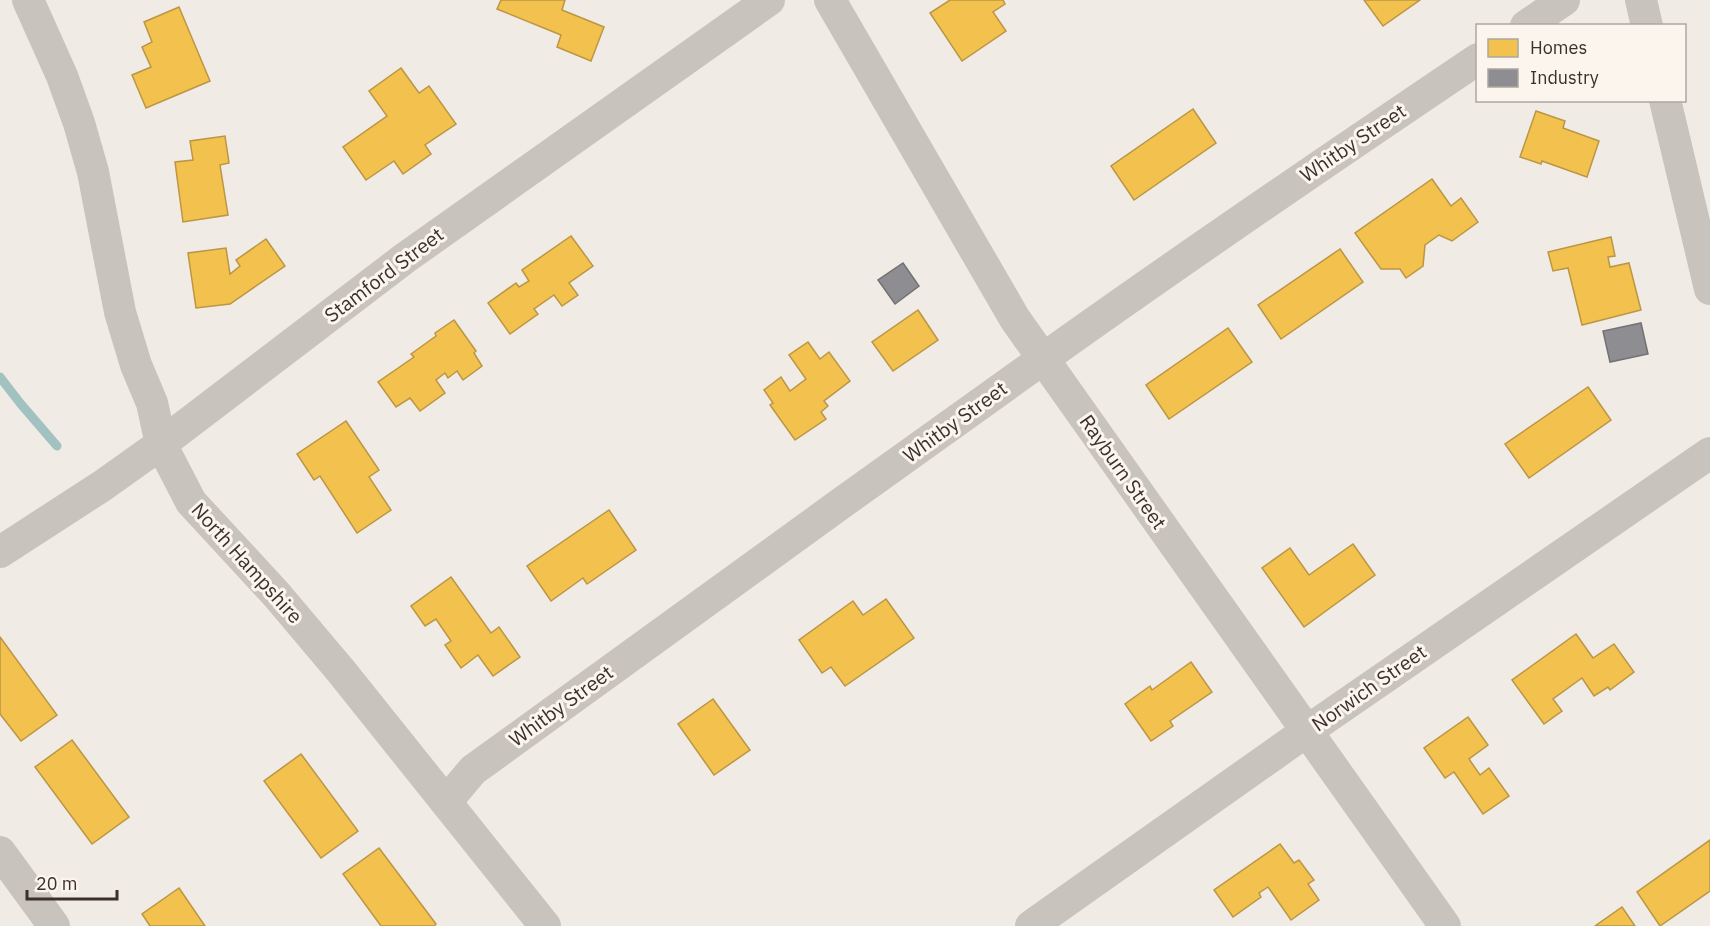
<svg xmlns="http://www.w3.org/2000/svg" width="1710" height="926" font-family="'IBM Plex Sans',sans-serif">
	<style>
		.homes { fill: #f2c14e; stroke: #bb9644; stroke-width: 1.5 }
		.industry { fill: #8d8d92; stroke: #747173; stroke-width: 1.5 }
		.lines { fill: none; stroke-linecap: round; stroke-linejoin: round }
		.stream { stroke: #a1c2c1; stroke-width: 9 }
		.street { stroke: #c9c3be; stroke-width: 32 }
		.labels { text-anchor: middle; stroke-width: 6; stroke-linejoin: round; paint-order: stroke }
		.street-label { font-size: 20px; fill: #3b302b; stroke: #fbf5ee }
	</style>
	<rect width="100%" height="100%" fill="#f0ebe5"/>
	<g class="homes">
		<polygon points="501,0 565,0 562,10 604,27 591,61 557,47 561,35 497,9"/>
		<polygon points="950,0 1003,0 1005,4 993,12 1006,31 962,61 930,13"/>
		<polygon points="1364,0 1420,0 1383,26"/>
		<polygon points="179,7 210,81 146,108 132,75 151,67 142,47 152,42 144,22"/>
		<polygon points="401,68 419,93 429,86 456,124 425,145 431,154 403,174 394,161 366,180 343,147 387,116 369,91"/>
		<polygon points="1193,109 1216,143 1134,200 1111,166"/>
		<polygon points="1536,111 1565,121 1563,128 1599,141 1587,177 1542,161 1541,164 1520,157"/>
		<polygon points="225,136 229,163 220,165 228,215 183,222 175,162 193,160 190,141"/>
		<polygon points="1432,179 1451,206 1461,198 1478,222 1452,241 1439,235 1425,245 1423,266 1406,278 1400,269 1381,269 1355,233"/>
		<polygon points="571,236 593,266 569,283 578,295 562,306 554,295 534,309 538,314 510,334 488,303 516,283 519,287 529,281 522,270"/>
		<polygon points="1611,237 1615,256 1608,257 1610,267 1629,263 1641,310 1582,325 1568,268 1553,271 1548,252"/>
		<polygon points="266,239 285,266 230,304 196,308 188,253 226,248 230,274 240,266 236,260"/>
		<polygon points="1340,249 1363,282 1281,339 1258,305"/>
		<polygon points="918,310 938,340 893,371 872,342"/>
		<polygon points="454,320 476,351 474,353 482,366 463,380 457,371 448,378 445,373 436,380 445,393 420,411 410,398 396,407 378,382 414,357 411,354 436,336 435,333"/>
		<polygon points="1228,328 1252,362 1169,419 1146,385"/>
		<polygon points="808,342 820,359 829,352 850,381 824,401 828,406 821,412 826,419 795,440 770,405 773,403 764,390 781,377 790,391 806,379 789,355"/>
		<polygon points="1588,387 1611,420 1529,478 1505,444"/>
		<polygon points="346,421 379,470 369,477 391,510 357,533 320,476 314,480 297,454"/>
		<polygon points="609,510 636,550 587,584 583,578 551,601 527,566"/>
		<polygon points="1353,544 1375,575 1304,627 1262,568 1290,548 1309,575"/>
		<polygon points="451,577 491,633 499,627 520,657 493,676 478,655 461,668 445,645 451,641 436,619 425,626 411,606"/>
		<polygon points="886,599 914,638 845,686 831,667 822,673 799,640 853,601 863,615"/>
		<polygon points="1576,634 1593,658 1614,644 1634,672 1610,690 1608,687 1594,696 1582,678 1553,699 1562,711 1544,724 1512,680"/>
		<polygon points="0,637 57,715 21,741 0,714"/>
		<polygon points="1191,662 1212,692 1170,721 1173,726 1151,741 1125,704 1150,686 1152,690"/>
		<polygon points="713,699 750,750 714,775 678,724"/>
		<polygon points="1468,717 1488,745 1469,759 1480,775 1489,768 1509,796 1483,814 1454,772 1445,778 1424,748"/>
		<polygon points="72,740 129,817 92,844 35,767"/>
		<polygon points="301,754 358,831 321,858 264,781"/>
		<polygon points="1710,840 1710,891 1660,926 1637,892"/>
		<polygon points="1280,844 1294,863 1299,860 1314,880 1308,884 1319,900 1291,920 1268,887 1259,893 1261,897 1233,917 1214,890"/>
		<polygon points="379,848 436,924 434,926 381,926 343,874"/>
		<polygon points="179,888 205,926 150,926 142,914"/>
		<polygon points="1622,907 1635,926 1595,926"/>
	</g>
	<g class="industry">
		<polygon points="903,263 919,286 895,304 878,280"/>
		<polygon points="1641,323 1648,354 1610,362 1603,331"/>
	</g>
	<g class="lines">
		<polyline class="stream" points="0,377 20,403 57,446"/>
		<g class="street">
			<polyline points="28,0 62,76 79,123 93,172 120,312 136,365 152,403 161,444 191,502 276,594 341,671 545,926"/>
			<polyline points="830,0 1015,319 1445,926"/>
			<polyline points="1641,0 1647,26"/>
			<polyline points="1526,26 1564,0"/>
			<polyline points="1665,100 1710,289"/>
			<polyline points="0,552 102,486 161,444 405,258 769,0"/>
			<path d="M446 802 473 770C662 633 850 496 1040 361 1184 258 1331 158 1478 59"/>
			<polyline points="0,852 54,926"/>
			<polyline points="1031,926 1307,731 1710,453"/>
		</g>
	</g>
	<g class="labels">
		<g class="street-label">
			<text transform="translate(1353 143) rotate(-34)" y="7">Whitby Street</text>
			<text transform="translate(384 275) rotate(-37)" y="7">Stamford Street</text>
			<text transform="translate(955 422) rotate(-36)" y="7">Whitby Street</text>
			<text transform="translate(1123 472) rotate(55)" y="7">Rayburn Street</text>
			<text transform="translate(247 563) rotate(48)" y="7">North Hampshire</text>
			<text transform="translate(1369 688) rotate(-35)" y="7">Norwich Street</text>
			<text transform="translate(561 706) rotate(-36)" y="7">Whitby Street</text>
		</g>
	</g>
	<rect x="1476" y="24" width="210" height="78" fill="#fbf5ee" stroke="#aea6a0" stroke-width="1.5"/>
	<rect x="1488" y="39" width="30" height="18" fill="#f2c14e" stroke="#aea6a0" stroke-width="1.5"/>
	<text x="1530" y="54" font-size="18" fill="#3b302b">Homes</text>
	<rect x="1488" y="69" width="30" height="18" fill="#8d8d92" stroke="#aea6a0" stroke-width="1.5"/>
	<text x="1530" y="84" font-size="18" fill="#3b302b">Industry</text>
	<path d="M27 890v9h90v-9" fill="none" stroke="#3b302b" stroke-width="3"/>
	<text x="36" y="890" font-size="18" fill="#3b302b" stroke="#fbf5ee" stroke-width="4.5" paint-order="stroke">20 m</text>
</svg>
